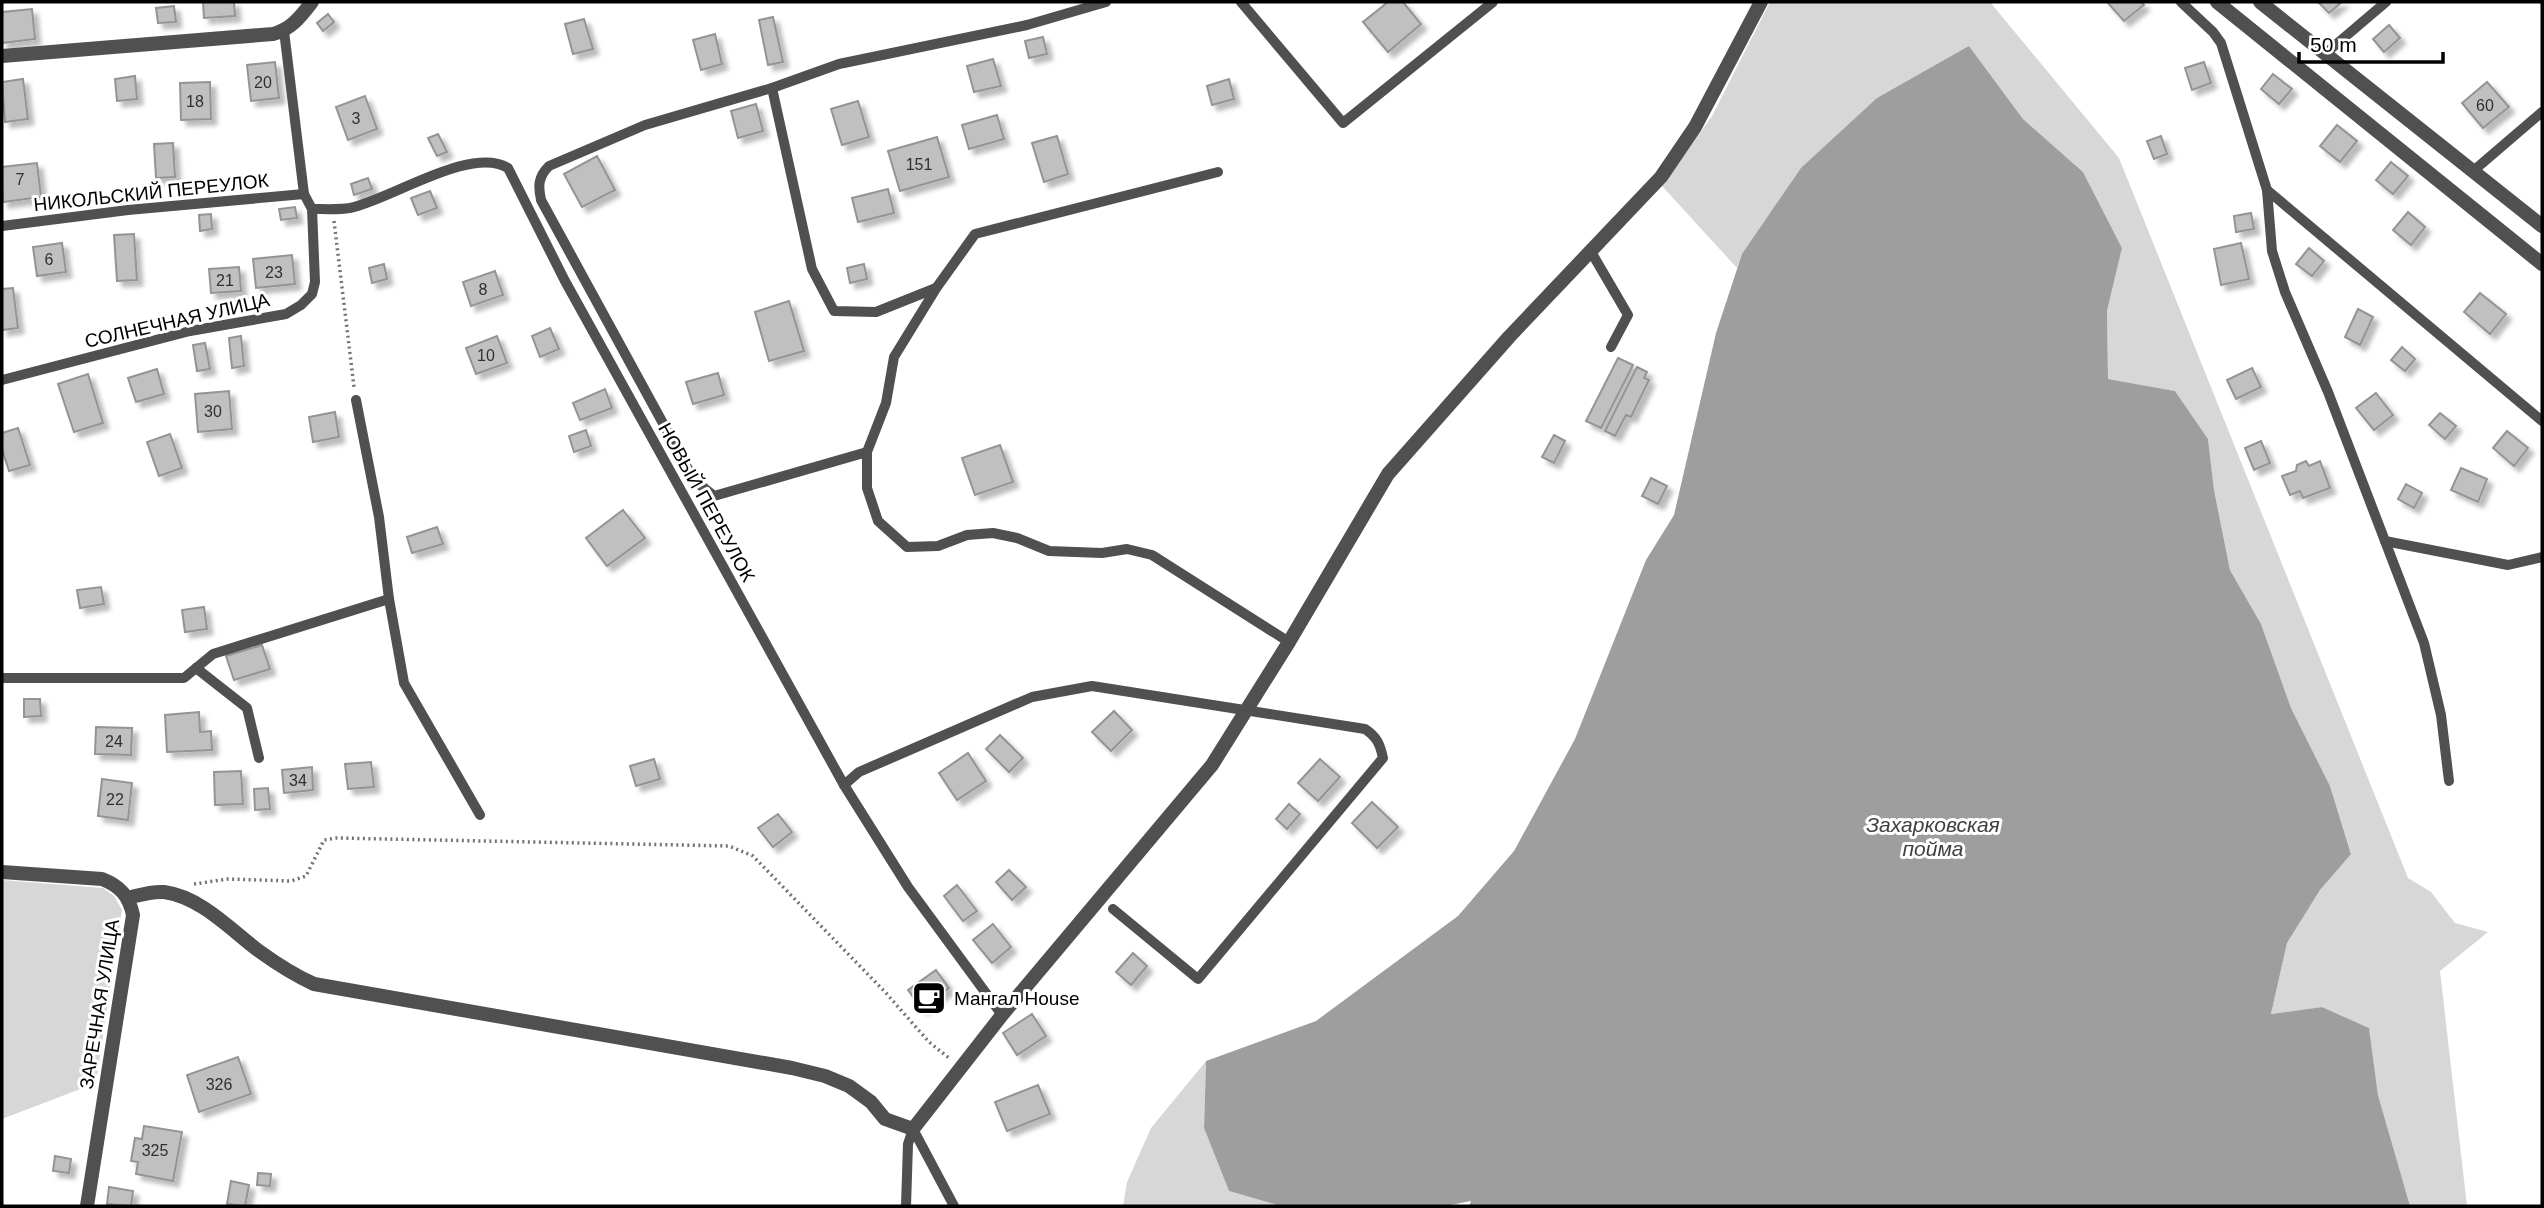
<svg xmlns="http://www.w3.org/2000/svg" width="2544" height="1208" font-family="Arial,sans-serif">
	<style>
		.green { fill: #d7d7d7 }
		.water { fill: #9e9e9e }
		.building { fill: #c0c0c0; stroke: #949494; stroke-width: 2; filter: url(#shadow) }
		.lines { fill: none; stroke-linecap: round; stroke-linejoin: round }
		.path { stroke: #727272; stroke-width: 3.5; stroke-dasharray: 2 3.5; stroke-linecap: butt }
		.lane { stroke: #505050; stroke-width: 10 }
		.street { stroke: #505050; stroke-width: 14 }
		.labels { text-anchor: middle; stroke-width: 6; stroke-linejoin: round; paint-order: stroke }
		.number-label { font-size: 16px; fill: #303030 }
		.street-label { font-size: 19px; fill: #000; stroke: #fff }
		.poi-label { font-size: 19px; fill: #000; stroke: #fff; text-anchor: start }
		.water-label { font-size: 21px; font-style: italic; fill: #3f3f3f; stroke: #fff }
	</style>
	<defs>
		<filter id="shadow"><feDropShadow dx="5.5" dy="5.5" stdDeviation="2" flood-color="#0004"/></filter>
	</defs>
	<rect width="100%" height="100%" fill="#fff"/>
	<g class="green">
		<polygon points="1770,2 1990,2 2119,158 2408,878 2431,892 2455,923 2488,932 2440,971 2467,1206 2410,1206 2378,1095 2369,1028 2322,1007 2271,1014 2287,943 2320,890 2351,853 2330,786 2291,708 2261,624 2230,570 2214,490 2208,439 2175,391 2108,379 2107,311 2122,248 2083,172 2023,119 1969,46 1742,254 1737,268 1662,186 1712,116"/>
		<polygon points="2,880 103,888 114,896 122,910 96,1083 2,1119"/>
		<polygon points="1206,1061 1204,1128 1229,1191 1281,1206 1123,1206 1127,1182 1151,1128"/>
	</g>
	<polygon class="water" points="1969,46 2023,119 2083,172 2122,248 2107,311 2108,379 2175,391 2208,439 2214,490 2230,570 2261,624 2291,708 2330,786 2351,854 2320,890 2287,943 2271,1014 2322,1007 2369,1028 2378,1095 2410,1206 1469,1206 1471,1201 1445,1206 1281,1206 1229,1191 1204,1128 1206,1061 1316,1021 1458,916 1514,851 1575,739 1646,560 1674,515 1716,333 1742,254 1801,168 1877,98"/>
	<g class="building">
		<polygon points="203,2 234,2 235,16 204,18"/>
		<polygon points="1388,2 1403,2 1421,24 1388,52 1363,22"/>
		<polygon points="2107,2 2141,2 2144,5 2124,21"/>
		<polygon points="2318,2 2342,2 2329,13"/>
		<polygon points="174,6 176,22 158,23 156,8"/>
		<polygon points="32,9 35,39 2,43 2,12"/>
		<polygon points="328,14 334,22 323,31 317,23"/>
		<polygon points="773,17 783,62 768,65 759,20"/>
		<polygon points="584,19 593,49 573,54 565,24"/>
		<polygon points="2389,25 2400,38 2384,52 2373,39"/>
		<polygon points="715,34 722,64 701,70 693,40"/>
		<polygon points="1043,37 1047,54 1029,58 1025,41"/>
		<polygon points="993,59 1001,86 974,92 967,66"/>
		<polygon points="275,62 279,98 251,101 247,65"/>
		<polygon points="2204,62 2211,83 2192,90 2185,68"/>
		<polygon points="2273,74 2292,89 2279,104 2261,89"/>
		<polygon points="135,76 137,99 117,101 115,79"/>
		<polygon points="23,79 28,119 5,122 2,82"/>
		<polygon points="1229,79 1234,99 1212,105 1207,86"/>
		<polygon points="210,82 211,119 181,120 180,83"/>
		<polygon points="2487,82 2509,107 2483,128 2462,103"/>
		<polygon points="365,96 377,129 348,140 336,107"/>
		<polygon points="858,101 869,137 842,145 831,109"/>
		<polygon points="756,104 763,131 738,138 731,111"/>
		<polygon points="997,115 1004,139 969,149 962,125"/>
		<polygon points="2337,125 2357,141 2340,162 2320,146"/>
		<polygon points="438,134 447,152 437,156 428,138"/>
		<polygon points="1057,136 1068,174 1044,182 1032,143"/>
		<polygon points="2161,136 2167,154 2154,159 2147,141"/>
		<polygon points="937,137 949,177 900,191 888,151"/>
		<polygon points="173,143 175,177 156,178 154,144"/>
		<polygon points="597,156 615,190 582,207 564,174"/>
		<polygon points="2391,162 2408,176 2393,194 2376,180"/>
		<polygon points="37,163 41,197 3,202 2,167"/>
		<polygon points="368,178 372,189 354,195 351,184"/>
		<polygon points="888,189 894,213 858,222 852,198"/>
		<polygon points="430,191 437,208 418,215 411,198"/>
		<polygon points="295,207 297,218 281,220 279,209"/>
		<polygon points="2408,212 2425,227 2411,245 2393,230"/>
		<polygon points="2251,213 2254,229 2236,232 2234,216"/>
		<polygon points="211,214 212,229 200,231 199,215"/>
		<polygon points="134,234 137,280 117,281 114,235"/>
		<polygon points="62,243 66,272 37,276 33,247"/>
		<polygon points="2241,243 2249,279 2221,285 2214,249"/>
		<polygon points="2309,248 2324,261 2312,276 2296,264"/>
		<polygon points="292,255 295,284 256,288 253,259"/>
		<polygon points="384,264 387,279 372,283 369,268"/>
		<polygon points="864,264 867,279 850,283 847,268"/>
		<polygon points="239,267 241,291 211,293 209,269"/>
		<polygon points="495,271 503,295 471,306 463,282"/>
		<polygon points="13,288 18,328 2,330 2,289"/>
		<polygon points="2480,293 2506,314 2490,334 2464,312"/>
		<polygon points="789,301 804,351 769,361 755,312"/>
		<polygon points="2358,309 2373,317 2360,345 2345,337"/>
		<polygon points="550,328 559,349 540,357 532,336"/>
		<polygon points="241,336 244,366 232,368 229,338"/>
		<polygon points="497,336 507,363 476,374 466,348"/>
		<polygon points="205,343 210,369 197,371 193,345"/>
		<polygon points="2402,347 2415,359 2405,371 2391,360"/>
		<polygon points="1618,358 1633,365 1601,428 1586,421"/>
		<polygon points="1637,367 1647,372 1644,378 1649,380 1631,417 1626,415 1615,436 1605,431"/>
		<polygon points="2252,368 2261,387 2236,399 2227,380"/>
		<polygon points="157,369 164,394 136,402 128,378"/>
		<polygon points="718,373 724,395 693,404 686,382"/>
		<polygon points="88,374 103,423 74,432 58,384"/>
		<polygon points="605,389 612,408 580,420 573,403"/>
		<polygon points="229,391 232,429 198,432 195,394"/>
		<polygon points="2376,393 2393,415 2374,430 2356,408"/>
		<polygon points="335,412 339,437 313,442 309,417"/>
		<polygon points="2440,413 2456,426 2445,439 2429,425"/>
		<polygon points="18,428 30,465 9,471 2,449 2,433"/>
		<polygon points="586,430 591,446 574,452 569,436"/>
		<polygon points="2507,431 2528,448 2514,466 2493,448"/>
		<polygon points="170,434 182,468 159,476 147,442"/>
		<polygon points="1554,435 1565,441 1554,463 1542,457"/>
		<polygon points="2261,441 2270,463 2254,470 2245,448"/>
		<polygon points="1000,445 1013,482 975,495 962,458"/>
		<polygon points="2306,461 2309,466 2320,461 2330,488 2303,498 2300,491 2290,495 2282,476 2296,471 2297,465"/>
		<polygon points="2461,468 2487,479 2478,502 2451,490"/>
		<polygon points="1651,478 1667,486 1658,504 1642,496"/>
		<polygon points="2406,484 2422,493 2414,508 2398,499"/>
		<polygon points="623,510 645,538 607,566 586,538"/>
		<polygon points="437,527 443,544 412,553 407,537"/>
		<polygon points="101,587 104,604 80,608 77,590"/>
		<polygon points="204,607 207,629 185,632 182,610"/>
		<polygon points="262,645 270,669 234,680 226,656"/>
		<polygon points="24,699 40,699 41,716 24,717"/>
		<polygon points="1114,711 1132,730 1111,751 1092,732"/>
		<polygon points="199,712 200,732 211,731 212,750 167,752 165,715"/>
		<polygon points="96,727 132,728 131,755 95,754"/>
		<polygon points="1000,735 1023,758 1009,772 986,749"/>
		<polygon points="968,753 986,781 957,800 939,773"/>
		<polygon points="654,759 660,779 636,786 630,766"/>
		<polygon points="1320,759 1340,777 1318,801 1298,783"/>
		<polygon points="371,762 374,787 348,789 345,764"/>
		<polygon points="312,767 313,790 284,793 282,770"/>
		<polygon points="241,771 243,804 215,805 214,772"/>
		<polygon points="102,779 132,783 128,820 98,816"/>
		<polygon points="268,788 270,809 255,810 254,789"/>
		<polygon points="1372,802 1398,827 1377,848 1352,823"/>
		<polygon points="1289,804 1300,814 1287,829 1276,819"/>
		<polygon points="778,814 792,832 773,847 758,828"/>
		<polygon points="1009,870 1026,887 1012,900 996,882"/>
		<polygon points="957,885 977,911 963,921 944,896"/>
		<polygon points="993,924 1011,947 992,963 973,940"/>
		<polygon points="1133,953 1147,966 1131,985 1116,972"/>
		<polygon points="936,970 949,988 922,1009 908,990"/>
		<polygon points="1032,1014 1046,1036 1017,1055 1003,1033"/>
		<polygon points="238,1057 251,1094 199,1112 187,1075"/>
		<polygon points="1038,1085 1050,1114 1007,1131 995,1102"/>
		<polygon points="144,1126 182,1132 173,1181 136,1174 138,1162 131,1161 135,1138 142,1139"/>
		<polygon points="55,1156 71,1159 69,1173 53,1171"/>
		<polygon points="258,1173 271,1174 270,1186 257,1185"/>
		<polygon points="231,1181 249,1185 245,1206 227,1204"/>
		<polygon points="109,1187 133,1191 131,1206 107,1204"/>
	</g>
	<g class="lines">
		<g class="path">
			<polyline points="334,221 354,387"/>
			<polyline points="194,884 228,879 291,881 306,876 324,840 337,838 729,846 753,856 886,993 929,1042 949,1058"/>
		</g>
		<g class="lane">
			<path d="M1106 2 1027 25 839 64 772 88 645 125 549 166C538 177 538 186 541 200L694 480 714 496 867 452V488L878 521 907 547 938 546 967 535 993 533 1017 538 1049 551 1102 553 1127 549 1152 555 1289 642"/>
			<polyline points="1241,2 1343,123 1493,2"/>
			<polyline points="2181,2 2213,32 2221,43 2267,190 2272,251 2285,292 2328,392 2424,643 2441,715 2449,781"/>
			<polyline points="2326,53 2386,2"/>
			<polyline points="772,88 812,269 834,311 876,312 936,288"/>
			<polyline points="2472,172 2542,112"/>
			<polyline points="2267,190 2542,421"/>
			<path d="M312 209C324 209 338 210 350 208 390 200 471 145 508 168L565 281 844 785 908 887 1002 1015"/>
			<polyline points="2,226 128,210 304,194"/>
			<polyline points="1590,250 1628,315 1611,347"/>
			<polyline points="2,380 190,331 286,314 301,305 312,294 315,282 312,209 304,194 284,31"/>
			<polyline points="356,400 379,517 389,599"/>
			<polyline points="867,452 886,403 894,357 937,287 975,234 1218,172"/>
			<polyline points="2385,541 2508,565 2542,557"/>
			<polyline points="196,668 247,708 259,758"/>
			<polyline points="2,678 184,678 213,654 389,599 404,683 480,815"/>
			<path d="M844 785 859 772 1032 697 1092 686 1365 729C1377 737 1380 744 1383 758L1198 979 1113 909"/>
			<polyline points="913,1129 954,1206"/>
			<polyline points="906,1206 908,1144 913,1129"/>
		</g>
		<g class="street">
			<polyline points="2217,2 2542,264"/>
			<polyline points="2260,2 2542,226"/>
			<path d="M2 56 273 34C292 29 301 16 312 2"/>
			<path d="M2 872 102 879C120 886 129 896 133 915L87 1206"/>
			<path d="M127 898C140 895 151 891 164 892 201 897 231 930 259 951 277 964 294 975 314 984L792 1068 825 1076 849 1086 871 1102 885 1119 913 1129 1002 1015 1212 765 1289 642 1388 474 1509 337 1661 177 1695 127 1761 2"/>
		</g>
	</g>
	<defs>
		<g id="cafe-square" transform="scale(1.75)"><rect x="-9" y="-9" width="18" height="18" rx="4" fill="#000" stroke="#fff"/><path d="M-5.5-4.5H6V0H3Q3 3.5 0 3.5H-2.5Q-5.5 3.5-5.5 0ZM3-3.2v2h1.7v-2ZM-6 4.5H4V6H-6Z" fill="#fff"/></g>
	</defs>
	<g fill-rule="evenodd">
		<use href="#cafe-square" x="929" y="998"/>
	</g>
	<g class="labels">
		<g class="number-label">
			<text x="263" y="88">20</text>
			<text x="195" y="107">18</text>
			<text x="2485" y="111">60</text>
			<text x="356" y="124">3</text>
			<text x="919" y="170">151</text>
			<text x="20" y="185">7</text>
			<text x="49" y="265">6</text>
			<text x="274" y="278">23</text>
			<text x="225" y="286">21</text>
			<text x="483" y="295">8</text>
			<text x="486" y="361">10</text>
			<text x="213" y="417">30</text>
			<text x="114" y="747">24</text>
			<text x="298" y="786">34</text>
			<text x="115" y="805">22</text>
			<text x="219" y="1090">326</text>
			<text x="155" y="1156">325</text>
		</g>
		<g class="street-label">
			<text transform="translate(151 192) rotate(-6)" y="7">НИКОЛЬСКИЙ ПЕРЕУЛОК</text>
			<text transform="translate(177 320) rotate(-13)" y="7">СОЛНЕЧНАЯ УЛИЦА</text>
			<text transform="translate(707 502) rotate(61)" y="7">НОВЫЙ ПЕРЕУЛОК</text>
			<text transform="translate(99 1004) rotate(-81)" y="7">ЗАРЕЧНАЯ УЛИЦА</text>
		</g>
		<g class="poi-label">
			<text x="954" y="1005">Мангал House</text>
		</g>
		<g class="water-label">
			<text x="1933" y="832">Захарковская<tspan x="1933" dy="24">пойма</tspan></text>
		</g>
	</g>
	<rect width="2544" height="1208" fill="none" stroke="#000000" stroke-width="7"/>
	<path d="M2299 52v10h144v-10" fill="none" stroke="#000000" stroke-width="3.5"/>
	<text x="2310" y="52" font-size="21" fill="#000000" stroke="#ffffff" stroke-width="5" paint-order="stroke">50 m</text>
</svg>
